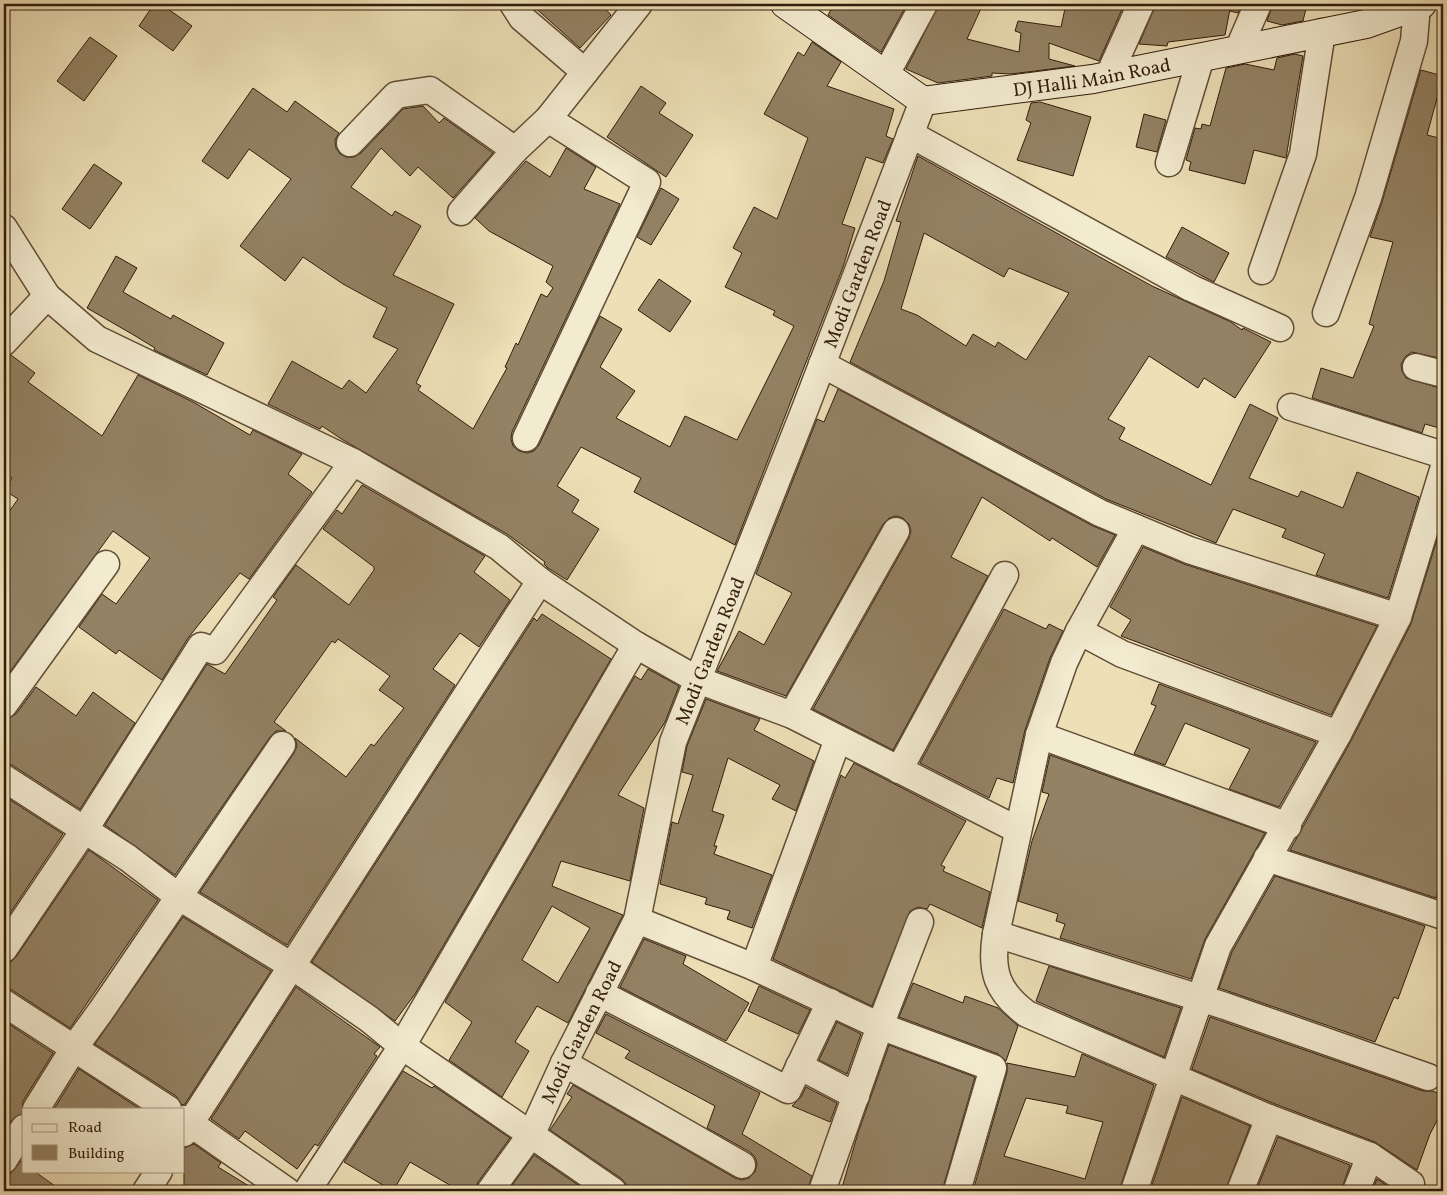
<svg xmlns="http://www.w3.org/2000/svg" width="1447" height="1195" font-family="Vollkorn,serif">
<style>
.building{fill:#938264;stroke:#321c0b;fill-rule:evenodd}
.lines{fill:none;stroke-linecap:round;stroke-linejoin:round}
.street-casing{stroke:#614d36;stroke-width:29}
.secondary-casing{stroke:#321c0b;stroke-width:30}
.street{stroke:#f3ebd0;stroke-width:26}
.secondary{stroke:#f3ebd0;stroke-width:28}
.labels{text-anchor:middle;stroke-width:4;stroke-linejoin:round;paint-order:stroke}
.street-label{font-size:19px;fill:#321c0b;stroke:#f3ebd0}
</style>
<rect width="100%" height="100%" fill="#ede0b7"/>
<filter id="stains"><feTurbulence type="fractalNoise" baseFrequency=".004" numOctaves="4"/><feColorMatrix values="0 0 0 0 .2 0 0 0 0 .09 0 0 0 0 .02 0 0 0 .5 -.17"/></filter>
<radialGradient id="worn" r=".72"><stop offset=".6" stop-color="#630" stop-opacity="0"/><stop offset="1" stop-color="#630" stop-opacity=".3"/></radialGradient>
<!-- building -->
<g class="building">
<polygon points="154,4 161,4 192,26 173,51 139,26"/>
<polygon points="531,4 601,4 611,15 580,48"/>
<polygon points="834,4 907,4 881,52 828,15"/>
<polygon points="939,4 983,4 967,39 1019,52 1021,33 1015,31 1018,21 1061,27 1066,4 1114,4 1123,7 1099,61 1049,43 1049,59 1075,66 1011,74 992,73 992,76 938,83 906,69"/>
<polygon points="1156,4 1242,4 1238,13 1230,11 1230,9 1225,35 1168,42 1167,46 1139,44"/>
<polygon points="1273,4 1307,4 1303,21 1282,25 1267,21"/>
<polygon points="90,37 117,56 84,101 57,81"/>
<polygon points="812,42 841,62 827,86 894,109 886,136 893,139 883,163 866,157 842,224 855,228 843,267 735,545 634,492 641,478 581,447 557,486 579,500 572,512 599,529 567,580 548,568 544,564 545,562 507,534 343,440 322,426 320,429 268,404 292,361 342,389 349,380 366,393 398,349 373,337 387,308 343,284 303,257 285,281 240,246 291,179 249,149 228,179 202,161 253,88 287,112 295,101 339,133 335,140 336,148 340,154 346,157 354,157 361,153 403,109 423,106 439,123 444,118 493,153 453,198 418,167 410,176 381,148 351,187 392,216 395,211 421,226 393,275 454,304 416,383 421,386 418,390 473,429 507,368 505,367 516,343 518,345 541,294 547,297 553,288 546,282 553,266 489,231 475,218 526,161 550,177 566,148 596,167 584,189 620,204 512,432 511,439 513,446 519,451 527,453 534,451 539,445 600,316 622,329 600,367 635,391 616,418 670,447 685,416 737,440 794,326 773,315 775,311 725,287 742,253 733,248 754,207 777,219 808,138 764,114 798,52 804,56"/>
<polygon points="1295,54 1303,56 1286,158 1254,150 1245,184 1189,170 1191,162 1186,160 1195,128 1201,129 1202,124 1210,126 1226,68 1245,64 1274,70 1277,58"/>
<polygon points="1421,70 1443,76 1427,135 1443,139 1443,359 1412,352 1406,356 1401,364 1402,371 1406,378 1443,389 1443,429 1425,424 1422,433 1312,398 1321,368 1353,378 1374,326 1369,324 1393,242 1370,237 1382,202"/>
<polygon points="641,86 666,103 659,113 693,135 666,177 607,137"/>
<polygon points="1040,102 1091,117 1073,176 1017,160 1031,123 1026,120 1031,103"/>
<polygon points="1144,114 1166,120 1157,152 1136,147"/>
<path d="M918,156L1152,286L1231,322L1242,330L1243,328L1271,342L1235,398L1204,378L1198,388L1149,356L1108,419L1125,428L1119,439L1211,485L1250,404L1278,418L1249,478L1298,497L1301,491L1343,508L1357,472L1419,497L1388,598L1316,575L1325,554L1282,537L1286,529L1233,509L1216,543L1106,499L850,362L884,281L901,222L896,221ZM924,233L1004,277L1009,268L1069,293L1026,360L998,342L995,347L973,334L966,346L917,315L901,309Z"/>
<polygon points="94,164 122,183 90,229 62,209"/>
<polygon points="661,188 679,199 651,245 637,237"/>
<polygon points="1182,227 1229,253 1214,282 1166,257"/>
<polygon points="116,256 137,268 123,292 171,319 173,315 224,343 207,375 154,350 155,348 132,334 87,308"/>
<polygon points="659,279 691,301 670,332 638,310"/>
<polygon points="11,355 35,373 28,382 102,436 138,375 193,402 250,435 253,430 302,454 288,474 312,492 249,579 240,573 188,638 162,680 119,650 116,654 79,627 102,594 116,604 150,558 113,531 4,680 4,519 18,499 4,490 12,478 4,472 4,357"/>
<polygon points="838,389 1093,526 1115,535 1097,567 1052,538 1050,541 982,497 951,557 988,576 893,750 813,709 909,538 911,531 909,524 903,518 896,516 889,518 883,524 786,696 717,671 739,631 764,645 792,593 756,574 817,419 824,422"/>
<polygon points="362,485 485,556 474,572 510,600 479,647 460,633 433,669 455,685 287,945 200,892 294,753 297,746 295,738 346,777 371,744 374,746 404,708 379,690 390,676 338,639 335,643 332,641 274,722 286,731 276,731 270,737 175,875 105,825 207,664 225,674 277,600 273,597 296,565 349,605 374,570 374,567 323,529 337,510 342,514"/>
<polygon points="1443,520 1443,877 1436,898 1290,850 1351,741 1411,624"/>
<polygon points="1143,547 1184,564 1377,626 1331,715 1121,636 1131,620 1110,607"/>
<polygon points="1004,609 1046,629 1049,624 1063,631 1050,658 1025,730 1013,783 997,778 989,798 920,763"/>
<polygon points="542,614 611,659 415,994 395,1021 312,962 534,618 537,621"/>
<path d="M648,669L679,686L665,722L618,795L644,808L630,881L561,861L552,886L623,915L568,1023L537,1006L515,1042L529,1051L502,1097L449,1060L472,1022L445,1002L635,676L641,680ZM552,906L590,928L558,983L522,960Z"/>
<polygon points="1159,684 1316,742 1279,807 1229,789 1250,749 1185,723 1165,765 1134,754 1156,706 1151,704"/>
<polygon points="36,687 76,716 93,692 135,723 80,809 12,765 4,763 4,720 16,714"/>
<polygon points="706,699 760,719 754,730 814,761 796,811 772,799 780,785 728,758 712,811 724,815 714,846 717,846 714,854 772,875 752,928 727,919 730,911 705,904 707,898 660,884 672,822 678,824 693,775 682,772 687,746"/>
<polygon points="1050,755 1265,833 1205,939 1191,979 1060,938 1065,924 1056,921 1058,914 1018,901 1032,841 1049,794 1042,792"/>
<polygon points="854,763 966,821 941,865 945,867 943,871 990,892 982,928 930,904 927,909 918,907 910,911 872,1006 773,959 841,775 845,778"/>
<polygon points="4,796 63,834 8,916 4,913"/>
<polygon points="89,850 158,900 70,1028 12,990 4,988 4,964 11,962 16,957"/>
<polygon points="1275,876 1425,926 1398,999 1394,997 1375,1042 1219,988 1232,952"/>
<polygon points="183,917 271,971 185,1104 182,1105 176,1096 95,1044"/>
<polygon points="644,939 686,956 683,964 749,1003 726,1041 620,987"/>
<polygon points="1049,966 1181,1008 1164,1057 1036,1001"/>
<polygon points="913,983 963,1003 965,996 998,1008 1018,1026 1006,1061 998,1054 899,1017"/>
<polygon points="759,986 810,1010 798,1034 748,1011"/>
<polygon points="296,987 380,1047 374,1054 377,1056 318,1146 315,1144 297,1169 245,1131 239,1139 211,1119"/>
<polygon points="606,1014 760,1093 742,1134 812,1176 807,1191 628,1191 626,1184 622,1179 550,1130 572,1097 567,1094 573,1085 735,1178 742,1180 749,1178 755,1172 757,1164 755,1157 750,1152 707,1128 715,1106 625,1058 630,1051 596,1033"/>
<polygon points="1210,1017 1423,1091 1433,1091 1443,1096 1443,1109 1430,1134 1417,1170 1375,1142 1275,1104 1192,1069"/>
<polygon points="4,1021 53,1053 23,1101 22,1114 12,1120 4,1132"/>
<polygon points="837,1022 861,1034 847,1074 819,1060"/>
<polygon points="889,1045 975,1077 942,1191 841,1191 858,1133"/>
<path d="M1082,1054L1154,1085L1119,1191H973L1007,1072V1063L1075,1077ZM1026,1098L1068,1106L1066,1113L1103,1122L1085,1179L1004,1156Z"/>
<polygon points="79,1069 140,1109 54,1109"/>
<polygon points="403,1071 432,1088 434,1086 510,1138 478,1182 475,1191 460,1191 410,1162 393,1191 344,1162"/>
<polygon points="806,1087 837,1103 830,1122 792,1106 801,1097"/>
<polygon points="1182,1097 1250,1126 1225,1191 1150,1191"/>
<polygon points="1278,1137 1350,1165 1341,1191 1256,1191"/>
<polygon points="194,1144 221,1163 218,1167 257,1191 184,1191 184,1148"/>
<polygon points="534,1155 587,1191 508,1191"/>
<polygon points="21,1161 24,1163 24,1171 34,1171 62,1191 4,1191 4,1175 11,1173"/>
<polygon points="1377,1179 1395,1191 1372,1191"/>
</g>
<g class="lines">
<defs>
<g id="street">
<polyline points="513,4 522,18 585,72"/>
<polyline points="1238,50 1258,4"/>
<polyline points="886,74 924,4"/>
<polyline points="1109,75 1141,4"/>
<polyline points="910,134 1191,288 1280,328"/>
<polyline points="350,143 396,95 430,90 515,150 461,212"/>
<polyline points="515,150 548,119 639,4"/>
<polyline points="1169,163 1201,57"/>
<polyline points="4,228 47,296 97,339 353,462 499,547 540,581 636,645 698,680 792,715 1018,830"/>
<polyline points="1262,271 1303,154 1322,32"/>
<polyline points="1326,313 1368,198 1414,41 1417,6"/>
<polyline points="4,342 47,296"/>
<polyline points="822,364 1100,513 1189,550 1398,617"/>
<polyline points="1416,367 1443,374"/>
<polyline points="1291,407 1443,455"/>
<polyline points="526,438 647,182 548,119"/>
<polyline points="1079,631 1136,528"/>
<polyline points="4,705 106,564"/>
<polyline points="792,715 896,531"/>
<polyline points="1338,734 1122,654 1079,631 1064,663 1039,735 996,934 1225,1006 1428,1077"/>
<polyline points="1039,735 1288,826"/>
<polyline points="899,770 1005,575"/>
<polyline points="4,778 128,858 179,897 292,966 369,1019 402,1046 613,1191"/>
<polyline points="1267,858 1443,916"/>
<polyline points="637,920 754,967 880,1026 920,922"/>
<path d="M996,934C990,971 997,992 1027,1014L1269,1118L1370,1156L1411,1184"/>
<polyline points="4,949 85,829 201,646 215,651 353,462"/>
<polyline points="754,967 838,739"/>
<polyline points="599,993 788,1090 830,1002"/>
<polyline points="4,1003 168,1109"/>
<polyline points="564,1063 742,1165"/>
<polyline points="799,1066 856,1096"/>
<polyline points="36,1109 74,1048 101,1011 282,745"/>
<polyline points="184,1119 287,1191"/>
<polyline points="184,1133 540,581"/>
<polyline points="4,1160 24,1128"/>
<polyline points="146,1191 159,1171"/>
<polyline points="307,1191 402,1046 636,645"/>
<path id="s1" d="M490,1191L532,1133L564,1063L637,920L673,742L805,409L923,101"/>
<polyline points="822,1191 880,1026 993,1068 957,1191"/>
<polyline points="1134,1191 1218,946 1338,734 1398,617 1443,470"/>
<polyline points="1240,1191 1269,1118"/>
<polyline points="1356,1191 1370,1156"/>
</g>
<g id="secondary">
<path id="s2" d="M785,4L923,101L1093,79L1366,24L1422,4"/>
</g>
</defs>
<!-- street casing -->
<use href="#street" class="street-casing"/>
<!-- secondary casing -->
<use href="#secondary" class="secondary-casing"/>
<!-- street -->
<use href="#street" class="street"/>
<!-- secondary -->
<use href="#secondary" class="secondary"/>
</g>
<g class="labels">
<!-- street labels -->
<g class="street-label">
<text dy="7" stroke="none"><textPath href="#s2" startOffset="339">DJ Halli Main Road</textPath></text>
<text dy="7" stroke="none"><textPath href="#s1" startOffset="994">Modi Garden Road</textPath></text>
<text dy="7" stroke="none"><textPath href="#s1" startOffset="589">Modi Garden Road</textPath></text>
<text dy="7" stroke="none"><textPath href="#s1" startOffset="184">Modi Garden Road</textPath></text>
</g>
</g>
<!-- margin -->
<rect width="1447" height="1195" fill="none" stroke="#ede0b7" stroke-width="20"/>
<rect x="5" y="5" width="1437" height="1185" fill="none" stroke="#321c0b" stroke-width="2.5"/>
<rect x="10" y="10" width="1427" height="1175" fill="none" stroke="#321c0b"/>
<!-- legend -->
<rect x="22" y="1108" width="162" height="65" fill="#f3ebd0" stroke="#a69881"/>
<rect x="32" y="1124" width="25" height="8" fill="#f3ebd0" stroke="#a69881"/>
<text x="68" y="1132" font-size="15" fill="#321c0b">Road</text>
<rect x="32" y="1145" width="25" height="15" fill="#938264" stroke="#a69881"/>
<text x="68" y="1158" font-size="15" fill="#321c0b">Building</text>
<rect width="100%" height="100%" filter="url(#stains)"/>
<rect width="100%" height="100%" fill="url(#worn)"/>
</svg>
